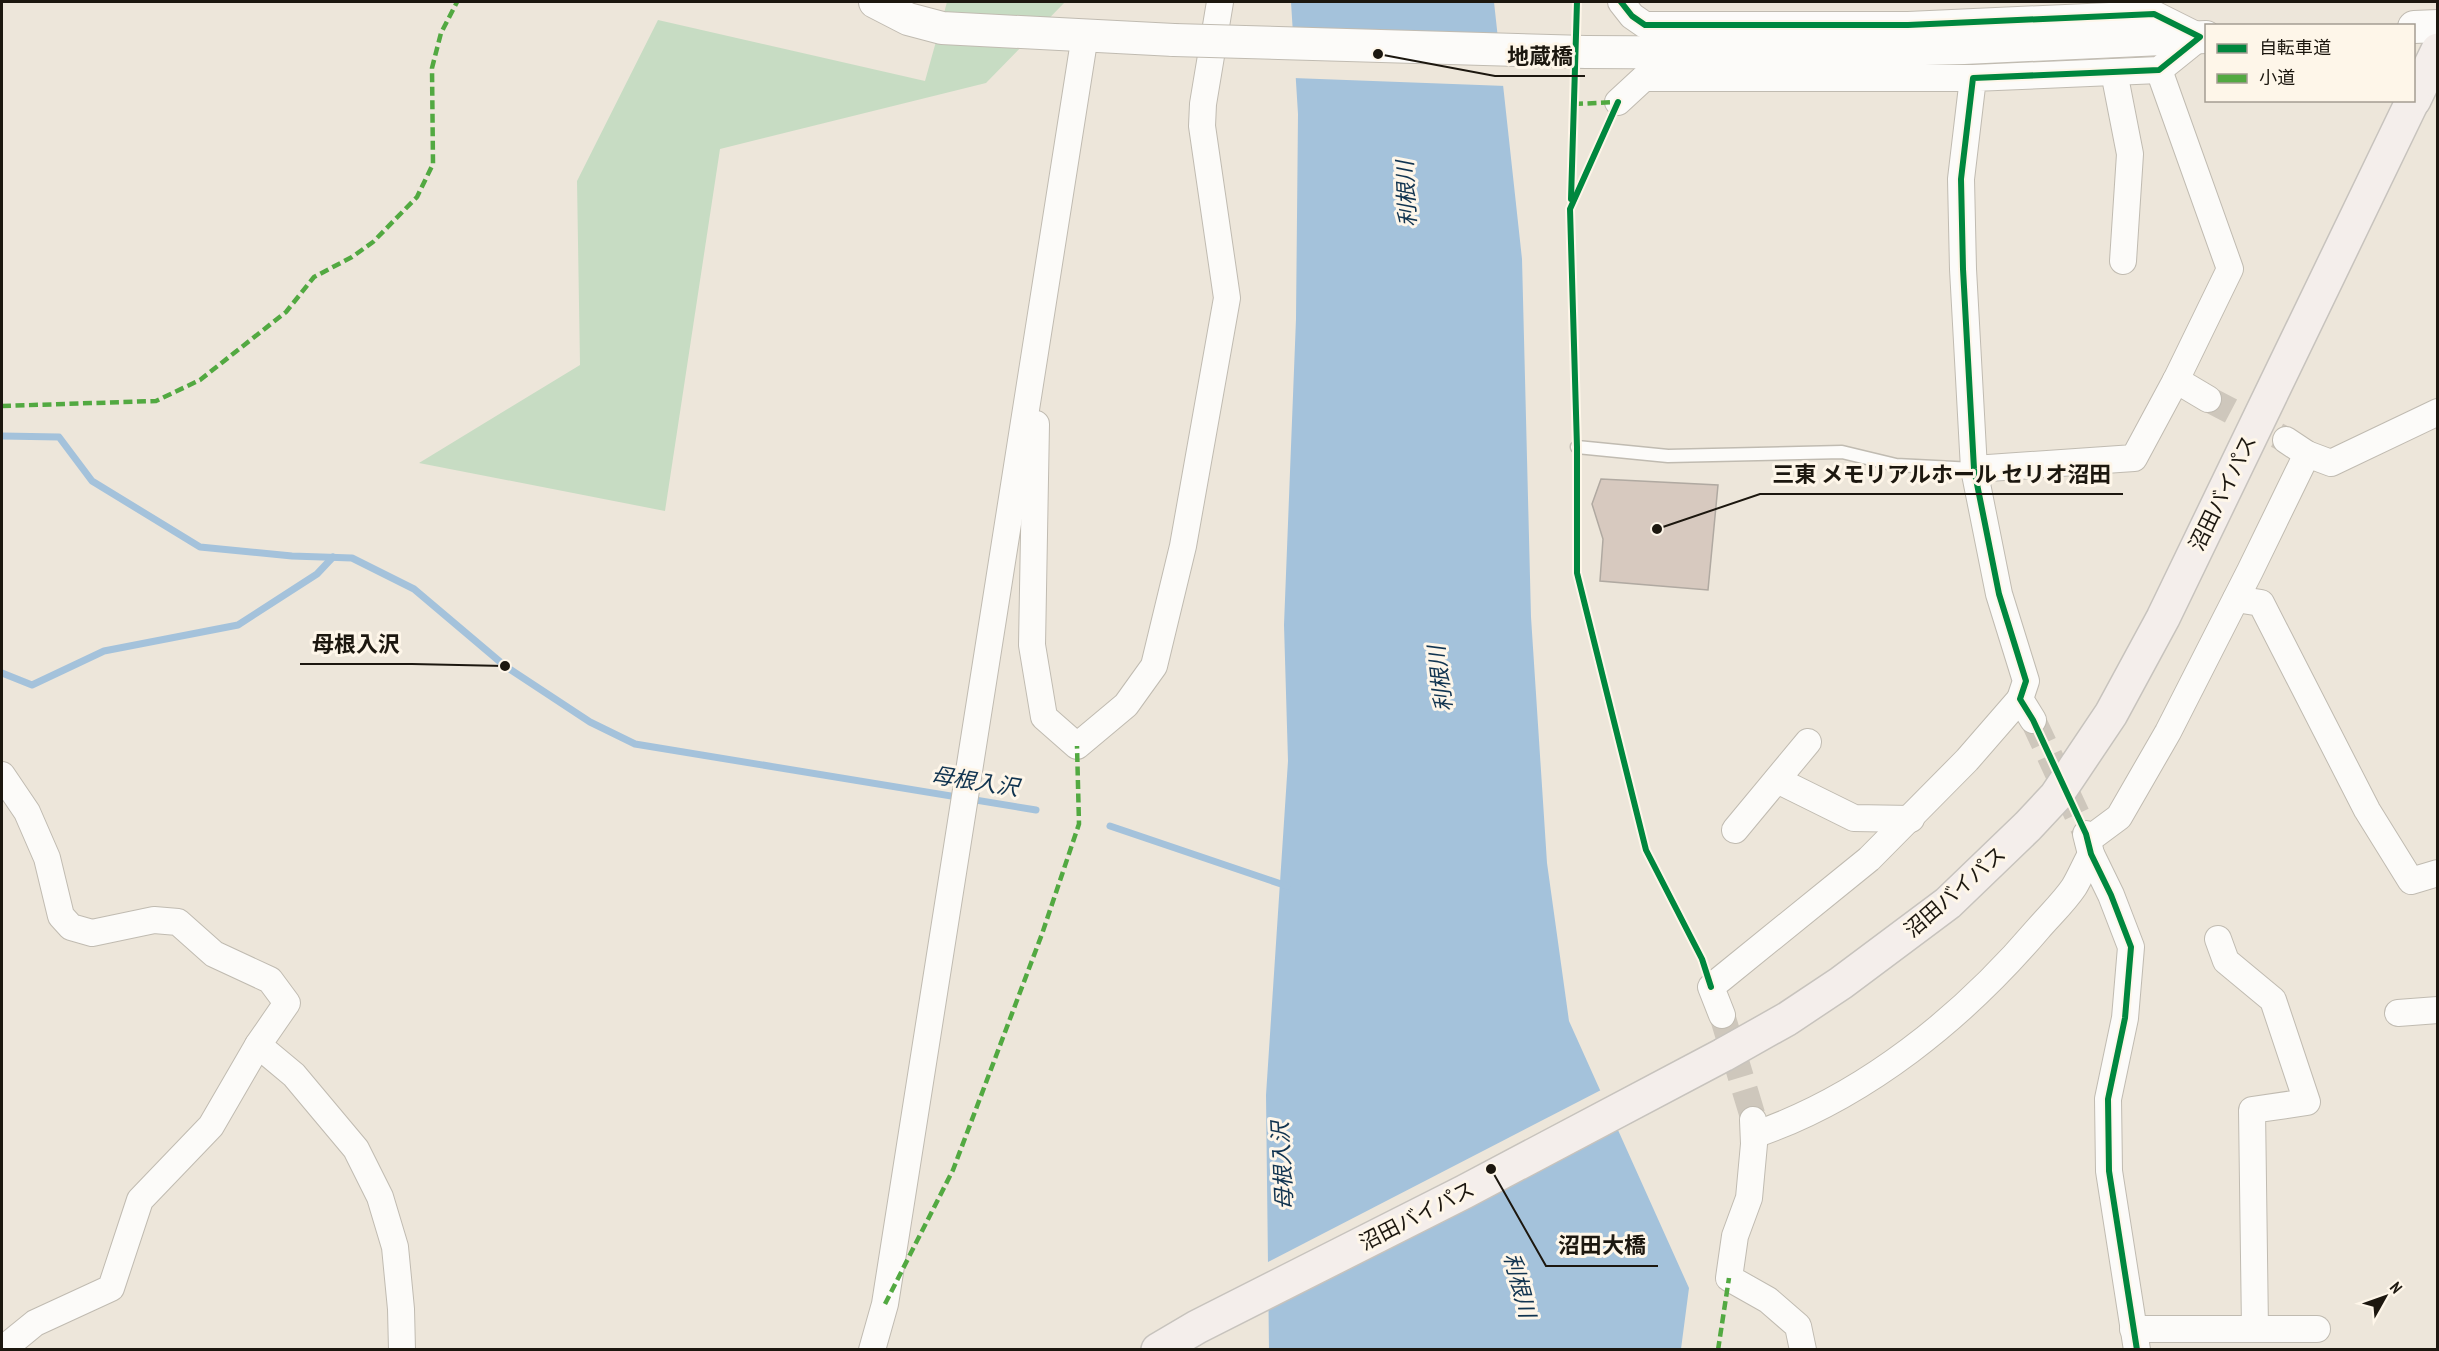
<svg xmlns="http://www.w3.org/2000/svg" width="2439" height="1351" font-family="'PT Sans Narrow','Noto Sans JP',sans-serif">
<style>
.green{fill:#c7dcc3}
.water{fill:#a4c2db}
.pier{fill:#ede6da}
.lines{fill:none;stroke-linecap:round;stroke-linejoin:round}
.stream{stroke:#a4c2db;stroke-width:7}
.building{fill:#d7c9bf;stroke:#b0a9a1;stroke-width:1.5}
.minor-tunnel{stroke:#cec7bc;stroke-width:26;stroke-dasharray:26 13;stroke-linecap:butt}
.service-casing{stroke:#c0bbb1;stroke-width:15}
.minor-casing{stroke:#c0bbb1;stroke-width:28}
.tertiary-casing{stroke:#c0bbb1;stroke-width:34}
.trunk-casing{stroke:#c7c3bd;stroke-width:36}
.service{stroke:#fcfbf9;stroke-width:12}
.minor{stroke:#fcfbf9;stroke-width:26}
.tertiary{stroke:#fcfbf9;stroke-width:32}
.trunk{stroke:#f4eeeb;stroke-width:33}
.tertiary-bridge-casing{stroke:#c0bbb1;stroke-width:34;stroke-linecap:butt}
.tertiary-bridge{stroke:#fcfbf9;stroke-width:32}
.quiet{stroke:#52a941;stroke-width:4.5;stroke-dasharray:9 4.5;stroke-linecap:butt}
.cycleway-casing{stroke:#fef6e9;stroke-width:10}
.cycleway{stroke:#00873e;stroke-width:6}
.labels{text-anchor:middle;stroke-width:6;stroke-linejoin:round;paint-order:stroke}
.street-label{font-size:21px;fill:#1c170f;stroke:#fef6e9}
.water-label{font-size:22px;font-style:italic;fill:#113450;stroke:#fef6e9}
.leader{fill:none;stroke:#1c170f;stroke-width:2}
.callout-dot{fill:#1c170f;stroke:#fef6e9;stroke-width:2}
.callout-label{font-size:22px;text-anchor:middle;font-weight:bold;fill:#1c170f;stroke:#fef6e9;stroke-width:6;stroke-linejoin:round;paint-order:stroke}
</style>
<rect width="100%" height="100%" fill="#ede6da"/>
<!-- green -->
<polygon class="green" points="947,2 1065,2 986,83 720,149 665,511 419,463 580,365 577,181 658,20 925,81"/>
<!-- water -->
<polygon class="water" points="1291,2 1494,2 1522,259 1531,617 1547,863 1569,1021 1689,1288 1681,1349 1269,1350 1266,1095 1288,761 1284,625 1296,319 1298,114"/>
<!-- pier -->
<g class="pier">
<polygon points="1290,28 1500,34 1506,86 1293,78"/>
<polygon points="1603,1089 1619,1126 1267,1307 1266,1263"/>
</g>
<g class="lines">
<!-- stream -->
<g class="stream">
<polyline points="2,436 59,437 92,481 200,547 292,556 352,558 414,589 505,666 590,722 635,744 1036,810"/>
<polyline points="2,673 32,685 104,651 238,625 317,574 333,557"/>
<polyline points="1110,826 1287,886"/>
</g>
</g>
<!-- building -->
<polygon class="building" points="1601,479 1718,485 1708,590 1600,581 1603,539 1592,504"/>
<g class="lines">
<!-- minor-tunnel -->
<g class="minor-tunnel">
<polyline points="2208,399 2286,440"/>
<polyline points="2033,720 2086,834"/>
<polyline points="1722,1015 1753,1117"/>
</g>
<defs>
<polyline id="service" points="1577,447 1668,456 1842,452 1896,465 1974,469"/>
<g id="minor">
<polyline points="1621,2 1632,16 1645,25 1908,25 2154,14 2200,37 2159,70 1973,78 1961,179 1963,269 1974,469 1999,594 2026,681 2020,699 2033,720"/>
<polyline points="2114,72 2130,154 2123,261"/>
<polyline points="1618,102 1644,78 1973,78"/>
<polyline points="2176,380 2208,399"/>
<polyline points="1036,424 1032,645 1044,717 1077,746 1126,705 1154,666 1183,546 1227,298 1202,126 1203,104 1220,2"/>
<polyline points="2286,440 2307,454 2331,463 2438,412"/>
<polyline points="1974,469 2134,458 2176,380 2230,269 2159,70"/>
<polyline points="2236,599 2261,603 2367,810 2411,881 2438,873"/>
<polyline points="2,775 27,812 47,858 61,916 71,927 92,933 154,920 178,922 214,954 270,980 287,1003 258,1045 211,1126 140,1200 111,1288 35,1323 2,1350"/>
<polyline points="1777,780 1854,818 1911,819"/>
<polyline points="1735,830 1808,742"/>
<polyline points="2086,834 2091,854 2111,895 2131,947 2125,1018 2108,1099 2109,1171 2137,1350"/>
<polyline points="2088,840 2119,817 2168,732 2250,571 2307,454"/>
<polyline points="2218,939 2226,961 2273,1000 2307,1102 2252,1110 2255,1329"/>
<polyline points="2398,1013 2438,1010"/>
<polyline points="1722,1015 1711,987 1869,859 1967,760 2020,699"/>
<polyline points="258,1045 294,1075 356,1149 380,1197 395,1247 401,1309 402,1350"/>
<polyline points="1753,1120 1754,1144 1749,1198 1735,1236 1729,1278 1768,1300 1798,1326 1803,1350"/>
<path d="M1754,1135C1865,1097 1963,1017 2038,929C2050,915 2064,902 2074,887C2080,877 2085,865 2091,854"/>
<polyline points="2133,1329 2317,1329"/>
<polyline points="872,1350 885,1304 1085,35"/>
</g>
<g id="tertiary">
<polyline points="875,2 908,19 942,28 1174,40"/>
<polyline points="2414,27 2438,26"/>
<polyline points="1586,52 1767,53 1964,48 2206,37"/>
</g>
<g id="trunk">
<polyline points="2414,100 2438,50"/>
<polyline points="1158,1350 1197,1327 1464,1192 1723,1055 1787,1019 1841,983 1948,903 2028,826 2056,796 2111,714 2163,618 2413,100"/>
</g>
</defs>
<!-- service casing -->
<use href="#service" class="service-casing"/>
<!-- minor casing -->
<use href="#minor" class="minor-casing"/>
<!-- tertiary casing -->
<use href="#tertiary" class="tertiary-casing"/>
<!-- trunk casing -->
<use href="#trunk" class="trunk-casing"/>
<!-- service -->
<use href="#service" class="service"/>
<!-- minor -->
<use href="#minor" class="minor"/>
<!-- tertiary -->
<use href="#tertiary" class="tertiary"/>
<!-- trunk -->
<use href="#trunk" class="trunk"/>
<defs>
<polyline id="tertiary-bridge" points="1174,40 1586,52"/>
</defs>
<!-- tertiary-bridge casing -->
<use href="#tertiary-bridge" class="tertiary-bridge-casing"/>
<!-- tertiary-bridge -->
<use href="#tertiary-bridge" class="tertiary-bridge"/>
<!-- quiet -->
<g class="quiet">
<polyline points="1574,104 1618,102"/>
<polyline points="2,406 156,401 200,380 286,312 314,277 352,257 373,242 417,197 433,164 432,68 441,33 457,2"/>
<polyline points="885,1304 953,1170 1042,934 1079,824 1077,746"/>
<polyline points="1718,1350 1729,1278"/>
</g>
<defs>
<g id="cycleway">
<polyline points="1621,2 1632,16 1645,25 1908,25 2154,14 2200,37 2159,70 1973,78 1961,179 1963,269 1974,469 1999,594 2026,681 2020,699 2033,720 2086,834 2091,854 2111,895 2131,947 2125,1018 2108,1099 2109,1171 2137,1350"/>
<polyline points="1618,102 1570,209 1577,447 1577,573 1646,850 1702,959 1711,987"/>
<polyline points="1571,199 1577,2"/>
</g>
</defs>
<!-- cycleway casing -->
<use href="#cycleway" class="cycleway-casing"/>
<!-- cycleway -->
<use href="#cycleway" class="cycleway"/>
</g>
<g class="labels">
<!-- street labels -->
<g class="street-label">
<text transform="translate(2223 493) rotate(-64)" y="7">沼田バイパス</text>
<text transform="translate(1955 892) rotate(-41)" y="7">沼田バイパス</text>
<text transform="translate(1417 1216) rotate(-27)" y="7">沼田バイパス</text>
</g>
<!-- water labels -->
<g class="water-label">
<text transform="translate(1406 194) rotate(-93)" y="8">利根川</text>
<text transform="translate(1440 679) rotate(-97)" y="8">利根川</text>
<text transform="translate(975 781) rotate(9)" y="8">母根入沢</text>
<text transform="translate(1282 1166) rotate(-93)" y="8">母根入沢</text>
<text transform="translate(1520 1285) rotate(75)" y="8">利根川</text>
</g>
</g>
<!-- callouts -->
<path class="leader" d="M1378 54L1495 76H1585M1657 529L1760 494H2123M505 666L412 664H300M1491 1169L1546 1266H1658"/>
<g class="callout-dot">
<circle cx="1378" cy="54" r="6"/>
<circle cx="1657" cy="529" r="6"/>
<circle cx="505" cy="666" r="6"/>
<circle cx="1491" cy="1169" r="6"/>
</g>
<g class="callout-label">
<text x="1540" y="64">地蔵橋</text>
<text x="1942" y="482">三東 メモリアルホール セリオ沼田</text>
<text x="356" y="652">母根入沢</text>
<text x="1602" y="1253">沼田大橋</text>
</g>
<!-- border -->
<rect width="2439" height="1351" fill="none" stroke="#1c170f" stroke-width="6"/>
<!-- legend -->
<rect x="2205" y="24" width="210" height="78" fill="#fef6e9" stroke="#a49d92" stroke-width="1.5"/>
<rect x="2217" y="44" width="30" height="9" fill="#00873e" stroke="#a49d92" stroke-width="1.5"/>
<text x="2259" y="54" font-size="18" fill="#1c170f">自転車道</text>
<rect x="2217" y="74" width="30" height="9" fill="#52a941" stroke="#a49d92" stroke-width="1.5"/>
<text x="2259" y="84" font-size="18" fill="#1c170f">小道</text>
<!-- north arrow -->
<g transform="translate(2385 1297) rotate(50)" stroke="#fef6e9" stroke-width="4.5" paint-order="stroke">
<path d="M0-4.5L10 22L0 15L-10 22Z" fill="#1c170f"/>
<text y="-9" font-size="16" font-weight="bold" text-anchor="middle" fill="#1c170f">N</text>
</g>
</svg>
